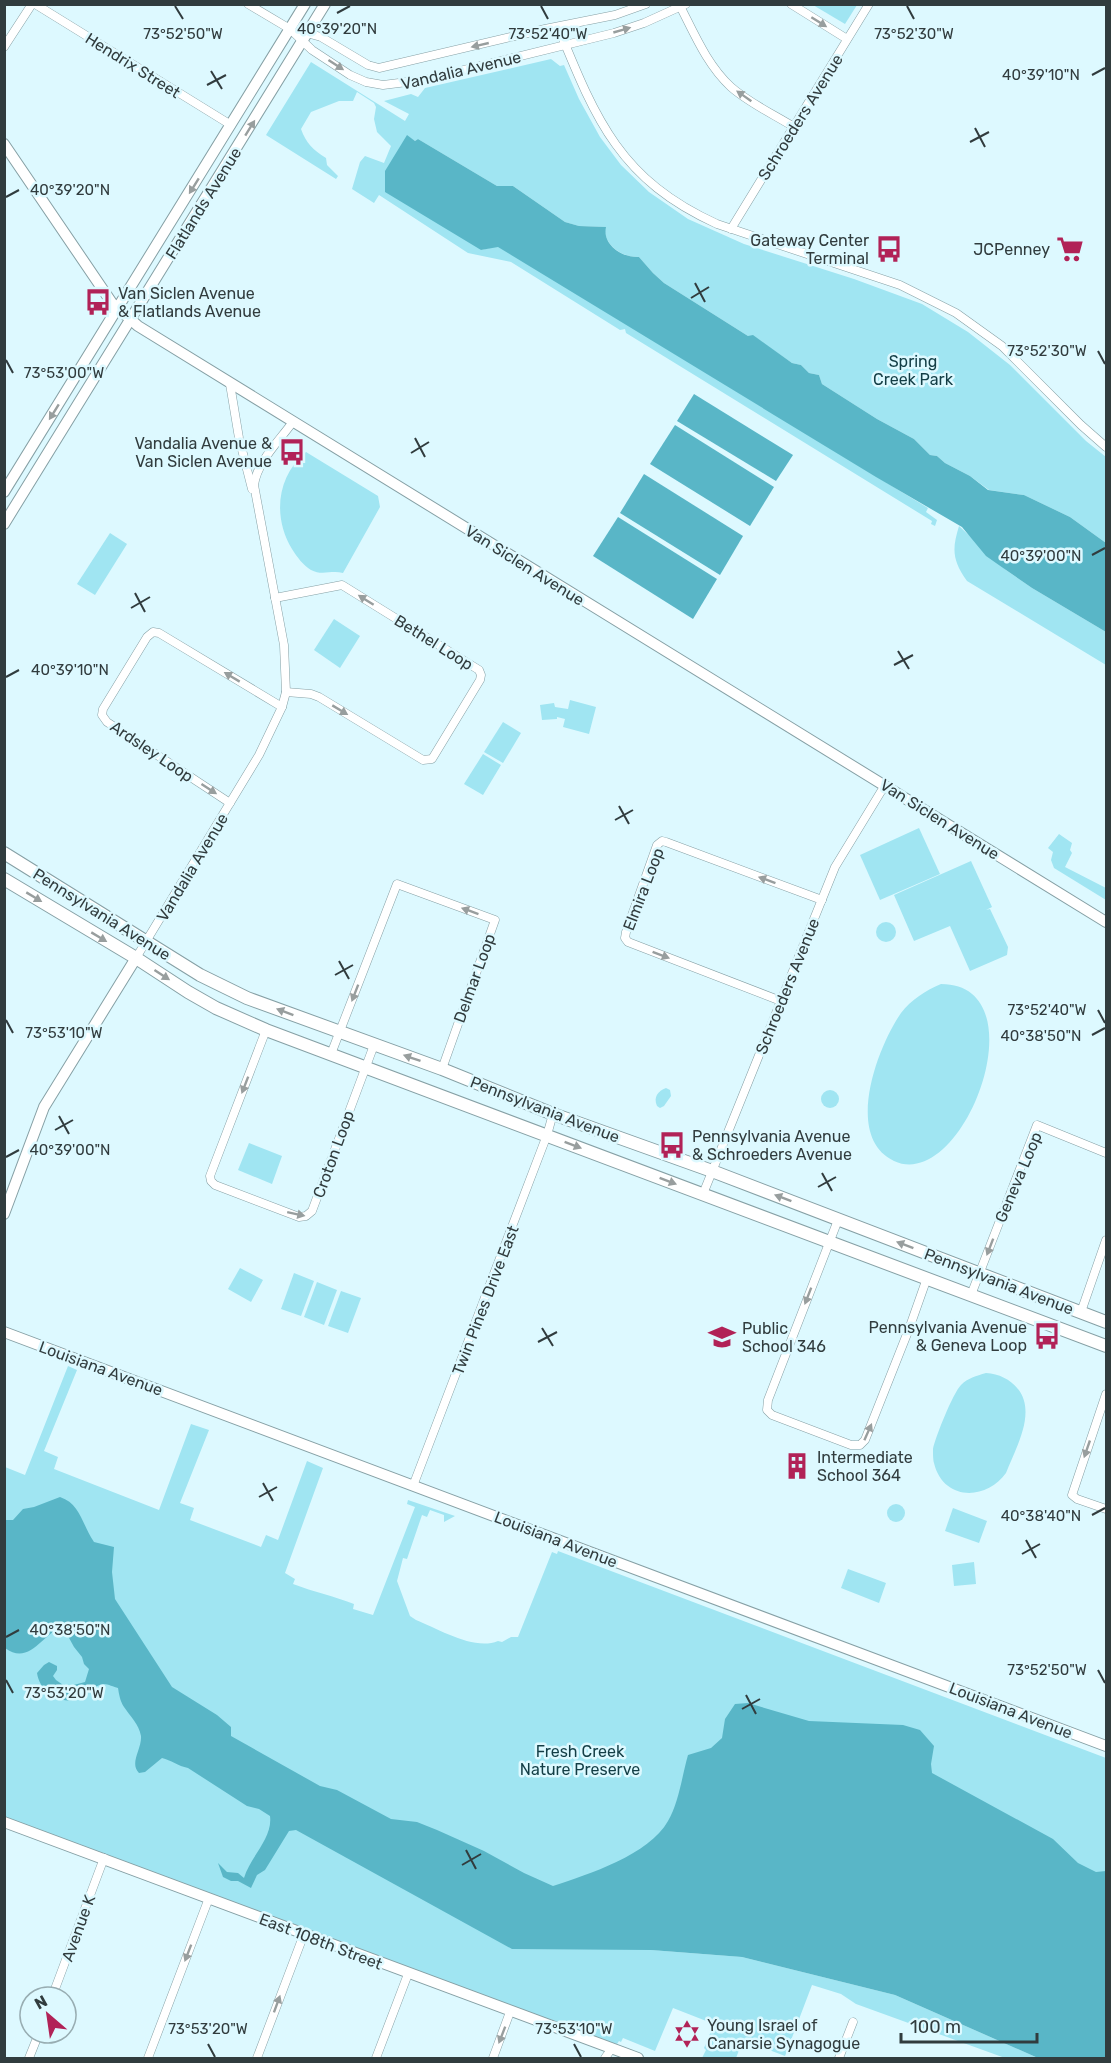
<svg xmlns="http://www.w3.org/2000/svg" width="1111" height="2063" font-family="Rubik,sans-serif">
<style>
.green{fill:#a0e5f2}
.water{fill:#59b6c7}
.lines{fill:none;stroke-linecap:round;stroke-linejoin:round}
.street-casing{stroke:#86a0a5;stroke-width:9}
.secondary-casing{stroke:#86a0a5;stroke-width:12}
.primary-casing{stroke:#86a0a5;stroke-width:14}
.street{stroke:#fff;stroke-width:8}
.secondary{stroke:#fff;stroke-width:10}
.primary{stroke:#fff;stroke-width:12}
.oneway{fill:#989e9e}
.ticks{fill:none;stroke:#313c3e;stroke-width:2}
.labels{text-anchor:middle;stroke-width:5;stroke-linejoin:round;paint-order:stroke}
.street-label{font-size:16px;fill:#313c3e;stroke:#ddf9ff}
.poi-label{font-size:16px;fill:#313c3e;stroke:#ddf9ff;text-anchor:start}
.park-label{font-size:16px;fill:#133e46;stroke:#ddf9ff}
.ticks-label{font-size:15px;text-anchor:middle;fill:#313c3e;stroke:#ddf9ff;stroke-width:5;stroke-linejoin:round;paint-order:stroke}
</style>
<rect width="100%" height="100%" fill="#ddf9ff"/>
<!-- green -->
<g class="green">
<polygon points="813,5 857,5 845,24"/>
<path d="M551,59L560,66L564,65L579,99L600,137L621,165L649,192L688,219L744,244L854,279L922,304L968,332L1010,365L1086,441L1106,457V543L1070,517L1024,495L989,490L970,476L945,463L937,456L930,455L914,439L877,419L822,384L819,375L809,373L801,365L792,363L753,336H748L664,283L653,273L639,257C623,258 603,245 605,227L579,226L565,222L513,186H497L418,139L415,141L407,136L481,250L498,246L928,508L926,512L937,520L935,526L931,524L932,521L626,333L625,329L620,330L511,262L468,253L379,195L374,203L352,189L360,162L365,156L384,163L391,146L377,132L374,119L376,107L374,103L357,92L353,101H339L311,112L301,129C306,143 313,150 326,158L327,165L338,176L336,179L266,135L311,62L405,121L409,114L384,101L411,94L418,97L425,88Z"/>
<path d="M306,452L378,496L380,507L343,573C331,570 322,576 311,570C303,565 297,557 292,549C273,518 276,477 306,452Z"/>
<path d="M959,526L1006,570L1032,588L1106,632V665L967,581C952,560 952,549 959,526Z"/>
<polygon points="110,533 127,544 95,595 77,584"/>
<polygon points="334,619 360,636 340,668 314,650"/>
<polygon points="570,700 596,707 589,734 563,727 565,719 557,717 557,719 542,720 540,705 554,703 555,707 568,709"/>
<polygon points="503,722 521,733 503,763 484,752"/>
<polygon points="483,754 501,765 483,795 464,784"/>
<polygon points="919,828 940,874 880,900 860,855"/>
<polygon points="1059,834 1072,843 1070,850 1072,853 1065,867 1106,888 1106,900 1054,868 1051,860 1053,852 1048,848"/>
<polygon points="971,861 992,907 986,910 990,909 1008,947 1007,955 970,971 950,926 914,941 894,895"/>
<circle cx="886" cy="932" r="10"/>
<path d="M941,984C1042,984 964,1194 894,1161C843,1137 878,1046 901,1013C911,1000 926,990 941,984Z"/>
<path d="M666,1088L670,1090L671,1096L664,1106L660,1108L657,1106C653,1097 658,1091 666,1088Z"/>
<circle cx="830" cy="1099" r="9"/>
<polygon points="249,1143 282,1156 272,1184 238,1170"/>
<polygon points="240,1268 263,1280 251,1302 228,1289"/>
<polygon points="294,1273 314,1281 301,1316 281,1309"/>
<polygon points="317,1282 337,1290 324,1325 304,1317"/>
<polygon points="341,1291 361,1298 348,1333 328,1326"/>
<path d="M68,1366L77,1370L44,1451L58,1457L54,1469L159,1510L191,1424L209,1430L180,1503L194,1508L190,1520L261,1547L266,1535L278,1540L307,1461L323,1468L285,1573L295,1579L293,1584C314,1592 334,1596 354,1604L353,1609L373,1615L415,1507L407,1504L408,1500L455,1516L444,1522V1515L430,1510L427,1517L422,1515L407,1559L403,1558L397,1581L410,1616L416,1620C439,1629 474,1651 498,1641L502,1642L511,1637H518L552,1552L557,1554L558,1551L1106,1758V1885L680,1821L635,1859L553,1889L387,1824L226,1740L166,1690L5,1527V1467L25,1475Z"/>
<path d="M986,1373C999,1374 1010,1379 1018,1389C1037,1413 1015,1449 1006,1473C986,1501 943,1501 934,1463C933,1460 933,1453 933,1449C935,1438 953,1393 961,1385C968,1378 976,1376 986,1373Z"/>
<circle cx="896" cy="1513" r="9"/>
<polygon points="953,1508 987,1521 979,1543 945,1531"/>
<polygon points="974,1562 976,1584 954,1586 952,1565"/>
<polygon points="848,1569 886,1583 879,1603 841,1588"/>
<polygon points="60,1621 121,1686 169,1746 651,1950 742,1957 895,1995 1038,2058 1005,2058 856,2004 841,1994 812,1985 785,2056 743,2040 736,2058 702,2058 706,2050 704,2048 714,2024 673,2008 655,2051 623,2038 621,2042 619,2041 617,2044 614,2043 612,2048 5,1821 4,1645"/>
</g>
<!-- water -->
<g class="water">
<path d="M407,135L415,141L418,139L497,186H513L565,222L579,226L606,227C602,245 623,258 639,257L653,273L664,283L748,336L753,335L792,363L801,365L809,373L819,375L822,384L877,419L914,439L930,455L937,456L945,463L970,476L988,490L1024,495L1070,517L1106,543V632L1032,588L1006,570L986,556L962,527L876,477L498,247L481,250L385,192V171Z"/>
<polygon points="694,394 793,455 776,481 677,421"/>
<polygon points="675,425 774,487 750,526 650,464"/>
<polygon points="644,474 743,536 720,575 620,513"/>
<polygon points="618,517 717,579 693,619 593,556"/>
<path d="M60,1497C81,1504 82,1525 94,1542L114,1547L112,1572L115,1599L172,1687L217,1715L231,1727V1736L320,1786L337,1790L391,1819L417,1822L437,1830L484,1851L524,1873L553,1886C589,1874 649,1855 668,1821C679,1802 682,1776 688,1755L711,1748L722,1738L725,1719L735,1704L748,1703L809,1721L903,1725L920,1730L934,1746L931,1764L932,1773L1053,1839L1078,1863L1096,1872L1106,1871V2058H1038L895,1995L742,1957L651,1950L512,1949L296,1830L289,1831L265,1870L257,1875L251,1888L238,1881H231L223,1877L218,1863L227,1872L238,1873L244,1878C250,1857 273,1838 270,1816L259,1809L247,1806L188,1768C178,1766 171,1760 162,1758L145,1772L139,1773C129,1763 142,1749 141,1736C139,1724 130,1716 124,1707C120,1701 119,1694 118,1688C114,1687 108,1684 104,1684C93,1685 88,1695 80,1698C61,1706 40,1693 37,1673L44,1665L49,1662L57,1666V1670L53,1676L56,1680L66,1687L85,1682L89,1669L84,1664L82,1657L74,1647L63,1627C43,1632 30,1667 5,1648V1520H13L23,1509L34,1507Z"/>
</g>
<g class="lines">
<defs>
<g id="street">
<polyline points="35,4 231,125"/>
<polyline points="248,4 290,29 312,50 350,75 366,82 383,85 423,80 614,33 644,23 686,4"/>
<path d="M679,4C694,33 707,65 731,87C749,103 773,114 794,127"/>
<polyline points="791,4 847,39"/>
<path d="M558,27C596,120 620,180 717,224L900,285L956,313L1002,346L1081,425L1106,447"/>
<polyline points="303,32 321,37 368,65 379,68 545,29 615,15 646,4"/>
<polyline points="4,47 32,4"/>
<polyline points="731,229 869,4"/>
<polyline points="230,384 239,438 252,489"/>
<polyline points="275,598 342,585 479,670 481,675 480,680 432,759 423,760 319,697 311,694 286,692"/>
<polyline points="230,803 107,722 102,715 103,709 147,637 153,632 159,633 282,707"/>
<path d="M136,958L259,755L282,707L286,692L284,645L254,485C257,462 279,441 292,423"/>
<polyline points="781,1001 628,942 625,938 626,932 657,845 662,841 666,842 822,900"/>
<polyline points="266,1030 210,1176 211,1181 215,1185 299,1217 306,1216 312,1211 374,1045"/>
<polyline points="331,1054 397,884 495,920 442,1069"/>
<polyline points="703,1194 835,867 885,785"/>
<polyline points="838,1220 768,1400 767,1410 772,1415 851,1445 860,1445 865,1440 909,1329 927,1278"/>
<polyline points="971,1295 1037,1125 1106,1153"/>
<polyline points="1081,1312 1106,1240"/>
<polyline points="1106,1394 1072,1495 1077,1499 1106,1509"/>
<polyline points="413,1486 547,1135 553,1114"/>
<polyline points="52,1997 104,1858"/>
<polyline points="29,2058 39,2033"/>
<polyline points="148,2058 209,1898"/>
<polyline points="257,2058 304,1934"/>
<polyline points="376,2058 408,1974"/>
<polyline points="493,2058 510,2012"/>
<polyline points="605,2058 612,2048"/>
<polyline points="839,2058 853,2022"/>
</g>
<g id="secondary">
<polyline points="4,144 112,303 138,326 1106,922"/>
<polyline points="4,492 305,4"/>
<polyline points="4,524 325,4"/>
<polyline points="4,1214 44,1107 136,958"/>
<polyline points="4,1332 1106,1746"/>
<polyline points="4,1822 638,2058"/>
</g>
<g id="primary">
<polyline points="4,853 200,975 247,998 442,1069 553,1114 712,1171 1106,1322"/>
<polyline points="4,879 136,958 188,992 216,1008 266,1030 1106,1346"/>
</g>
</defs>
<!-- street casing -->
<use href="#street" class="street-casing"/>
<!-- secondary casing -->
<use href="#secondary" class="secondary-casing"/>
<!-- primary casing -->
<use href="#primary" class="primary-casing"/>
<!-- street -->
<use href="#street" class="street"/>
<!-- secondary -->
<use href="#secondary" class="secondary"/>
<!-- primary -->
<use href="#primary" class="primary"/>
</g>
<!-- one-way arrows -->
<defs><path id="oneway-solid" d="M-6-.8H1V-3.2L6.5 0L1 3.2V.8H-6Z" transform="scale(1.5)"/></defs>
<g class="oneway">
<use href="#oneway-solid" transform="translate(819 22) rotate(32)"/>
<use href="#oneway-solid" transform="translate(622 30) rotate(-16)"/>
<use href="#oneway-solid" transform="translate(480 45) rotate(167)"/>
<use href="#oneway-solid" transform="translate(336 65) rotate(33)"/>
<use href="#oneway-solid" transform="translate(744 96) rotate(-145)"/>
<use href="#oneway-solid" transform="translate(250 128) rotate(-58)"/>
<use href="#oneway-solid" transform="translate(194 186) rotate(122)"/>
<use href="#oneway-solid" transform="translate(54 412) rotate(122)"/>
<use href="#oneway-solid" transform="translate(366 600) rotate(-148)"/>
<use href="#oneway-solid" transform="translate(232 677) rotate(-149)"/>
<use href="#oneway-solid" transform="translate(340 710) rotate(31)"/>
<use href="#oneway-solid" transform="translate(209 789) rotate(33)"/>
<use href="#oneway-solid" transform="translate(767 880) rotate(-160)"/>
<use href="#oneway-solid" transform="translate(34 897) rotate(31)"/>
<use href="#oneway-solid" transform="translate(470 911) rotate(-160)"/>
<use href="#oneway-solid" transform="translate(99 937) rotate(31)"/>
<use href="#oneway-solid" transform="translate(661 955) rotate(21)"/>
<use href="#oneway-solid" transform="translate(162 975) rotate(33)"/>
<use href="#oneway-solid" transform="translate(355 993) rotate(111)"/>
<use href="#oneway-solid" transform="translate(285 1012) rotate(-159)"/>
<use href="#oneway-solid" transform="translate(412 1058) rotate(-161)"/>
<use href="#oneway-solid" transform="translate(245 1085) rotate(111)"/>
<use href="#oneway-solid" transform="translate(573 1145) rotate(21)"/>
<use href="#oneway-solid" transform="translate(668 1181) rotate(21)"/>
<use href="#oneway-solid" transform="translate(783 1198) rotate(-159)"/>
<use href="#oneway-solid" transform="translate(296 1214) rotate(12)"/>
<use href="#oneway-solid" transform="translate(905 1245) rotate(-159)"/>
<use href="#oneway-solid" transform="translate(990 1247) rotate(111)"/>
<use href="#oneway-solid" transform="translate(808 1296) rotate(111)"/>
<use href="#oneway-solid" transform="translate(868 1432) rotate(-66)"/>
<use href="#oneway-solid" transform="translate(1087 1449) rotate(109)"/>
<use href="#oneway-solid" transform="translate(188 1953) rotate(111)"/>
<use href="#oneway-solid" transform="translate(277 2004) rotate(-70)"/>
<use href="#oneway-solid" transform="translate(502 2035) rotate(111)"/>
</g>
<!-- ticks -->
<path class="ticks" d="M175,6L183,19M541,6L548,19M907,6L914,19M337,13L350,6M211,71L222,89M1092,75L1105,68M207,85L226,75M975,128L985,147M970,142L989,132M6,197L19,190M695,283L705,302M691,298L709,287M1098,351L1105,364M6,360L13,373M415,438L425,457M411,453L429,442M1092,555L1105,548M135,593L145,612M131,608L150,597M898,651L909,669M894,665L913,655M6,677L19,670M619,806L629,824M615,820L633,810M339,961L349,979M335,975L353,965M1098,1010L1105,1023M6,1020L13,1033M1092,1035L1105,1028M59,1116L69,1134M55,1130L73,1120M6,1157L19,1150M822,1173L832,1191M818,1187L836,1177M542,1328L553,1346M538,1342L557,1332M263,1483L273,1501M259,1497L277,1487M1092,1515L1105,1508M1026,1540L1036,1558M1022,1554L1040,1544M6,1637L19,1630M1098,1670L1105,1683M6,1680L13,1693M746,1695L756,1714M742,1709L760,1699M466,1850L476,1869M462,1865L481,1854M208,2044L215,2057M574,2044L581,2057"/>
<!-- icons -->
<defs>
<symbol id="bus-bare" viewBox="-9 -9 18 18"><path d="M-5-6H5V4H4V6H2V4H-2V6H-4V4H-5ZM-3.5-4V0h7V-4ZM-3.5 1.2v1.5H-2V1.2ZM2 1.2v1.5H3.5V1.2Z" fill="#b12257" stroke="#ddf9ff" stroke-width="2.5" paint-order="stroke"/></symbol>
<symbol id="supermarket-bare" viewBox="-9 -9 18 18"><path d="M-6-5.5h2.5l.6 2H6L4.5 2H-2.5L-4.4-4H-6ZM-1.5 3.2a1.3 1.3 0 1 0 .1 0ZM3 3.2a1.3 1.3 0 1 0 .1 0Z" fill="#b12257" stroke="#ddf9ff" stroke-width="2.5" paint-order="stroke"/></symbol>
<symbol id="school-bare" viewBox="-9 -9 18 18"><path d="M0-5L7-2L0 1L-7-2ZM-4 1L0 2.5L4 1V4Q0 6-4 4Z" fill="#b12257" stroke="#ddf9ff" stroke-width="2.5" paint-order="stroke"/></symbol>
<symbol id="building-bare" viewBox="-9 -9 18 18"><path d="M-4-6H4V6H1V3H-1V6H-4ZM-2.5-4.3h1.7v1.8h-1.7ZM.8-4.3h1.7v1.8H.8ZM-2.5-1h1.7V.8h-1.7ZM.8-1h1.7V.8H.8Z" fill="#b12257" stroke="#ddf9ff" stroke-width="2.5" paint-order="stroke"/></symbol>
<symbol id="synagogue-bare" viewBox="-9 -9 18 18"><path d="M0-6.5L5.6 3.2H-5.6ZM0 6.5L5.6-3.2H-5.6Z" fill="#b12257" stroke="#ddf9ff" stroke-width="2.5" paint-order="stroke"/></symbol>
</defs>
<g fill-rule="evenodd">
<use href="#bus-bare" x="870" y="230" width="38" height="38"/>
<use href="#supermarket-bare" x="1051" y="230" width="38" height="38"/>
<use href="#bus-bare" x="79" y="283" width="38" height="38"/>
<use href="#bus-bare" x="273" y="433" width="38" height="38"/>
<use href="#bus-bare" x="653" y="1126" width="38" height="38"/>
<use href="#bus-bare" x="1028" y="1317" width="38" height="38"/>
<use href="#school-bare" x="703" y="1318" width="38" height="38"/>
<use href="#building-bare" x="778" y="1447" width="38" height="38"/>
<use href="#synagogue-bare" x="668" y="2015" width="38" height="38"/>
</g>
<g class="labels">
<!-- street labels -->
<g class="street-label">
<text transform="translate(133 65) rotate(32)" y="6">Hendrix Street</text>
<text transform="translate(461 70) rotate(-13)" y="6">Vandalia Avenue</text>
<text transform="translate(800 117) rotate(-58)" y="6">Schroeders Avenue</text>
<text transform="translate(203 203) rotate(-58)" y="6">Flatlands Avenue</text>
<text transform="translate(525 565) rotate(32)" y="6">Van Siclen Avenue</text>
<text transform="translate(434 642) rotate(32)" y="6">Bethel Loop</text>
<text transform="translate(152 751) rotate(34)" y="6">Ardsley Loop</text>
<text transform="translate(940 819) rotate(32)" y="6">Van Siclen Avenue</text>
<text transform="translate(192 867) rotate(-59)" y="6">Vandalia Avenue</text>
<text transform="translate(643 889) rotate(-69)" y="6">Elmira Loop</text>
<text transform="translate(102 914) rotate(32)" y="6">Pennsylvania Avenue</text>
<text transform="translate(474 978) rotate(-70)" y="6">Delmar Loop</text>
<text transform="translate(787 986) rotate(-68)" y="6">Schroeders Avenue</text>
<text transform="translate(545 1109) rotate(21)" y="6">Pennsylvania Avenue</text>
<text transform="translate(333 1154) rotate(-70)" y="6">Croton Loop</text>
<text transform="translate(1018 1177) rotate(-67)" y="6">Geneva Loop</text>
<text transform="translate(999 1281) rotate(21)" y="6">Pennsylvania Avenue</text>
<text transform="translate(485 1300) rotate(-69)" y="6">Twin Pines Drive East</text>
<text transform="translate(101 1368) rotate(20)" y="6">Louisiana Avenue</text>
<text transform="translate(556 1539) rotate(21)" y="6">Louisiana Avenue</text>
<text transform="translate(1011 1710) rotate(21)" y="6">Louisiana Avenue</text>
<text transform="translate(78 1928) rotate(-70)" y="6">Avenue K</text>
<text transform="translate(321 1941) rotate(21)" y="6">East 108th Street</text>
</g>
<!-- poi labels -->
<g class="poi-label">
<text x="869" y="246" text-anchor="end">Gateway Center<tspan x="869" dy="18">Terminal</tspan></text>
<text x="1050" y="255" text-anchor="end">JCPenney</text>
<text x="118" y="299">Van Siclen Avenue<tspan x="118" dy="18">&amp; Flatlands Avenue</tspan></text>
<text x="272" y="449" text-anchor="end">Vandalia Avenue &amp;<tspan x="272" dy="18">Van Siclen Avenue</tspan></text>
<text x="692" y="1142">Pennsylvania Avenue<tspan x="692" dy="18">&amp; Schroeders Avenue</tspan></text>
<text x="1027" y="1333" text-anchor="end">Pennsylvania Avenue<tspan x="1027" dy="18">&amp; Geneva Loop</tspan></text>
<text x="742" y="1334">Public<tspan x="742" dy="18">School 346</tspan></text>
<text x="817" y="1463">Intermediate<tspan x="817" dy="18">School 364</tspan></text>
<text x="707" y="2031">Young Israel of<tspan x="707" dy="18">Canarsie Synagogue</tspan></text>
</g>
<!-- park labels -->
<g class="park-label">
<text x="913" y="367">Spring<tspan x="913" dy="18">Creek Park</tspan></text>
<text x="580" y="1757">Fresh Creek<tspan x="580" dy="18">Nature Preserve</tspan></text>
</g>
</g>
<g class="ticks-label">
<text x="337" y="34">40°39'20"N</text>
<text x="183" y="39">73°52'50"W</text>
<text x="548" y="39">73°52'40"W</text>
<text x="914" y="39">73°52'30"W</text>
<text x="1041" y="80">40°39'10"N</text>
<text x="70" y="195">40°39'20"N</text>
<text x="1047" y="356">73°52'30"W</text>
<text x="64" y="378">73°53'00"W</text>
<text x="1041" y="561">40°39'00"N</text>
<text x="70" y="675">40°39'10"N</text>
<text x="1047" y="1015">73°52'40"W</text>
<text x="64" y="1038">73°53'10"W</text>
<text x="1041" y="1041">40°38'50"N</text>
<text x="70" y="1155">40°39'00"N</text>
<text x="1041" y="1521">40°38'40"N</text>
<text x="70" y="1635">40°38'50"N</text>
<text x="1047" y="1675">73°52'50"W</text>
<text x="64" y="1698">73°53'20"W</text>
<text x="208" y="2034">73°53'20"W</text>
<text x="574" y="2034">73°53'10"W</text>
</g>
<!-- border -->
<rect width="1111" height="2063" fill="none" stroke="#313c3e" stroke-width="12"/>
<!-- north arrow -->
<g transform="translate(48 2015) rotate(331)"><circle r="28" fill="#ddf9ff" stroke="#98adb2" stroke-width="1.5"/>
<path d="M0-4.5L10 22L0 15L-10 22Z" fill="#b12257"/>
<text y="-9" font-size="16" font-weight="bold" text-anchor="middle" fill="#313c3e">N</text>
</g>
<!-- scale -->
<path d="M901 2033v9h136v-9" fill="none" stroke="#313c3e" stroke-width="3"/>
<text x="910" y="2033" font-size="18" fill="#313c3e" stroke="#ddf9ff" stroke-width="4.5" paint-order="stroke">100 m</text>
</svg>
